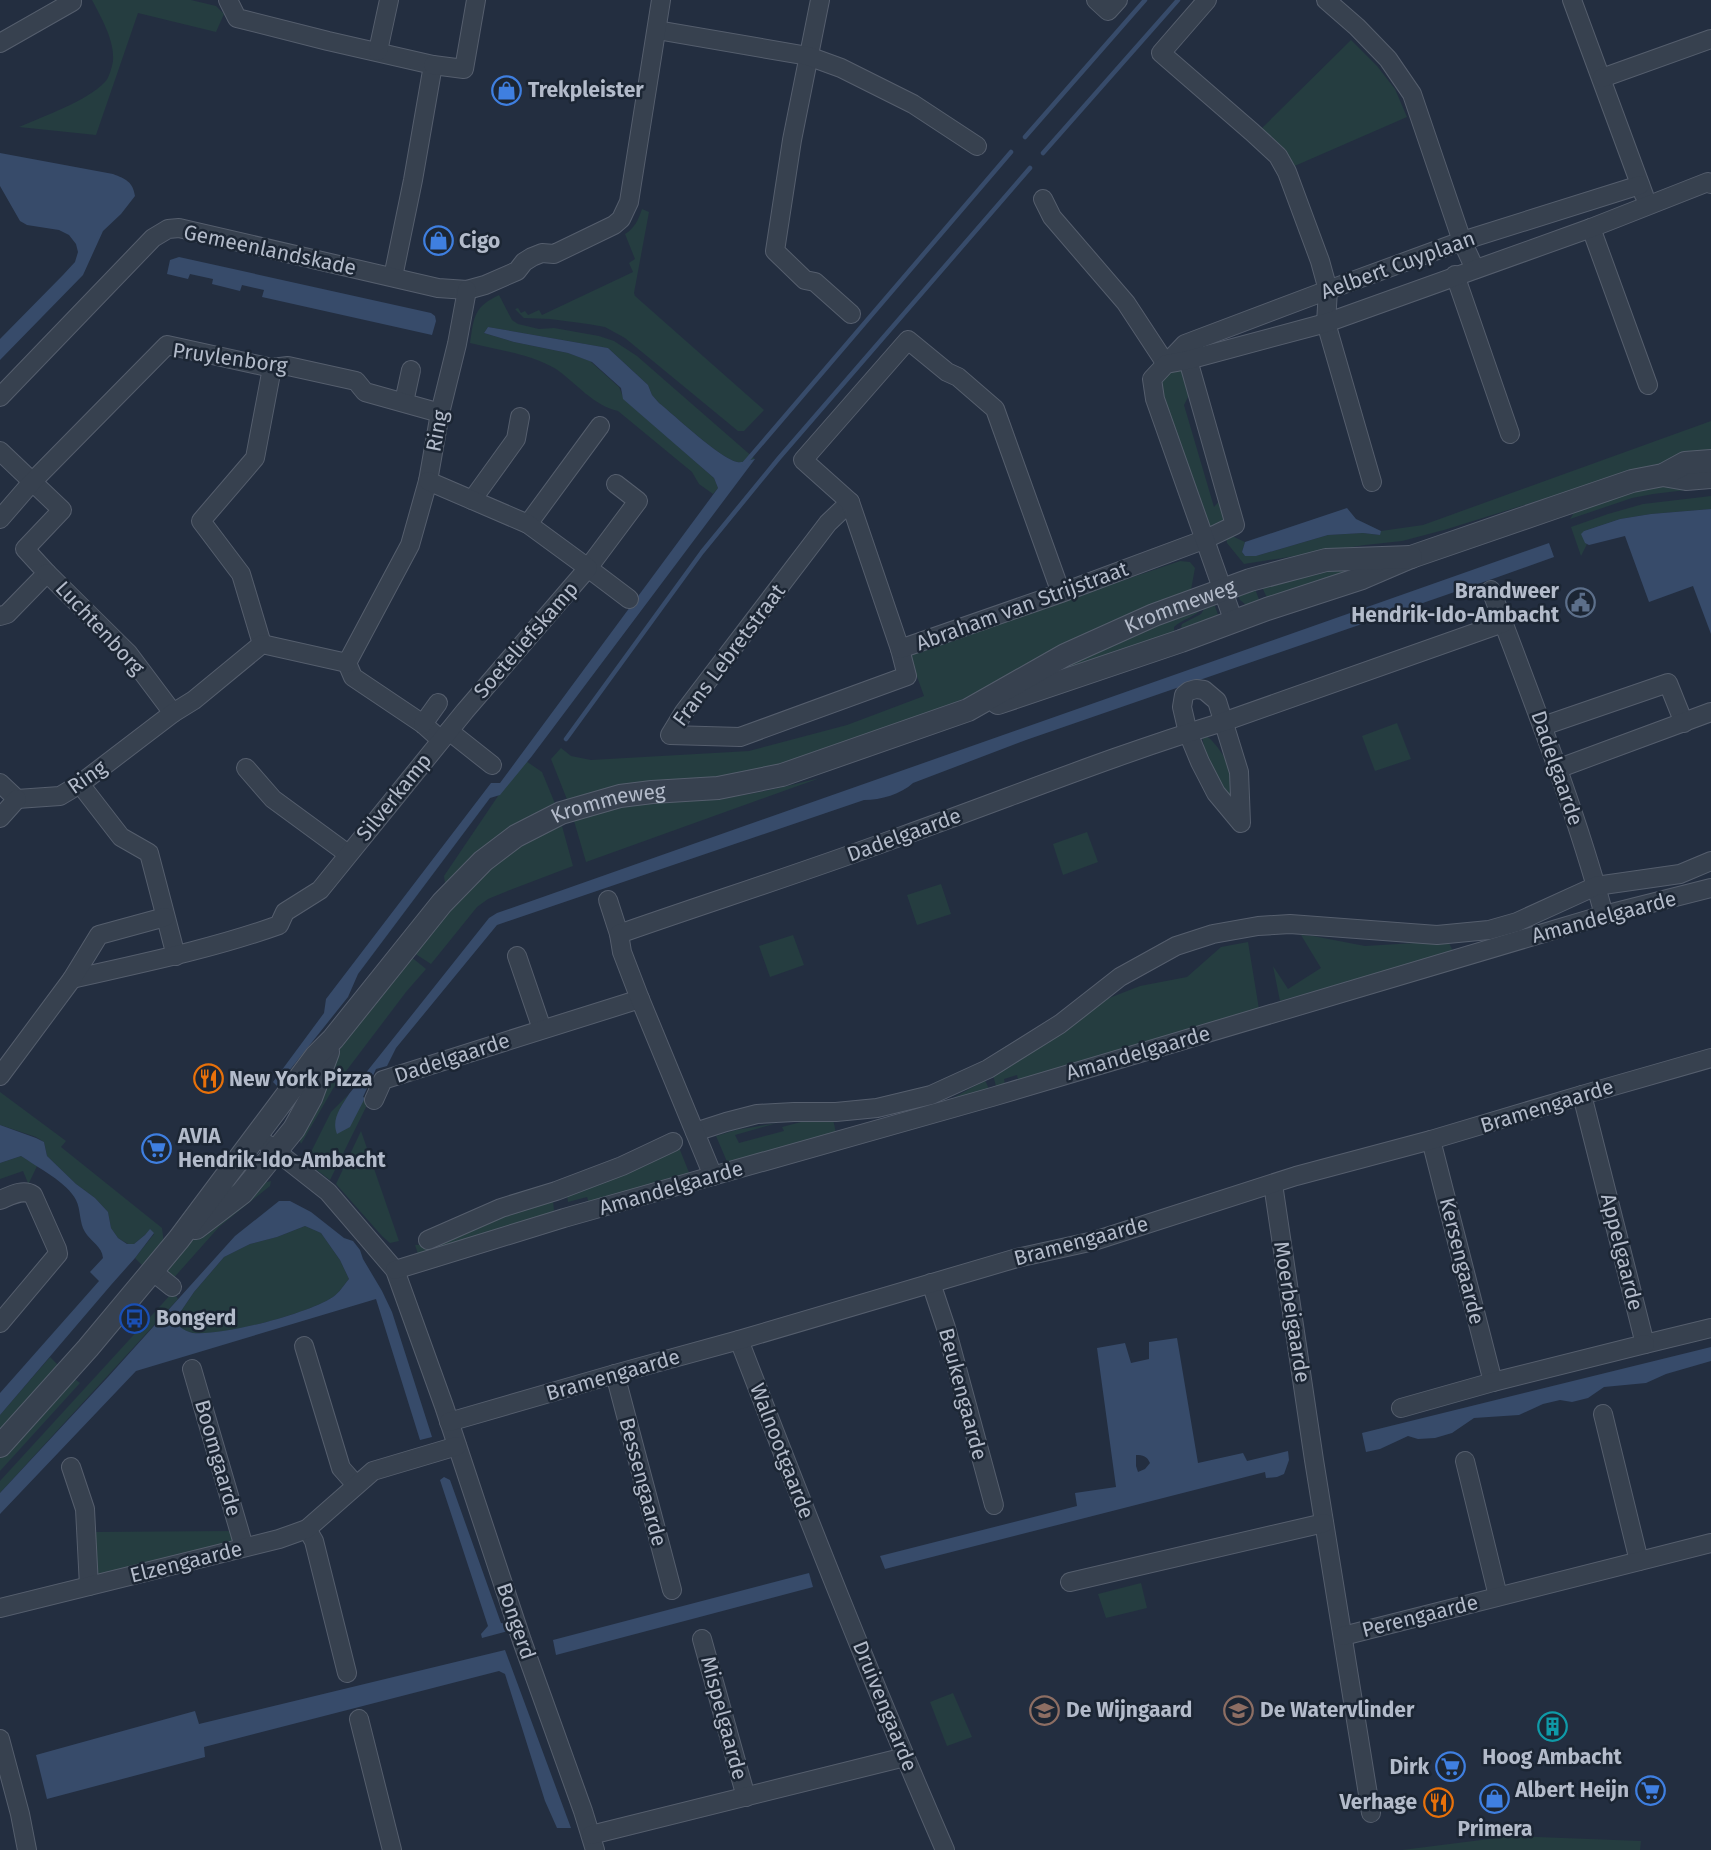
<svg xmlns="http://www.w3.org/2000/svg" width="1711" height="1850" font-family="'Fira Sans',sans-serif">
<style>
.green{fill:#253d40}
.water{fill:#374b6a;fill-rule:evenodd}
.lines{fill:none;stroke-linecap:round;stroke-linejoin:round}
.stream{stroke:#374b6a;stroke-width:4.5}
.minor-casing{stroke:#555e6d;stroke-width:20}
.tertiary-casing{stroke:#555e6d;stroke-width:24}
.minor{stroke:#37414f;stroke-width:18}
.tertiary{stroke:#37414f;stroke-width:22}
.labels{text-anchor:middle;stroke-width:5;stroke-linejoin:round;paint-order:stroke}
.poi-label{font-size:21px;font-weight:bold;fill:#b3bbca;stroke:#1c2634;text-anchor:start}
.street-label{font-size:21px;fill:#b3bbca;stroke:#1c2634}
</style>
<rect width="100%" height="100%" fill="#232e40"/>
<!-- green -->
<g class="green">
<path d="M92,0H191L216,6L224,14L216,32L138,13L96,135L19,127C44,116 87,101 105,82C109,78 112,67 113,61C115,41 101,17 92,0Z"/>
<polygon points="1351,40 1377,66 1395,89 1407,117 1290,168 1260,130"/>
<path d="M642,209L649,212L634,293L635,296L764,410L744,431H738L625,338L605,327L588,324L550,319L524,318L515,309L518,308L521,313L525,311L528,315L539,310L542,315L633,272L629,263L635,259L625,234C635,228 638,220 642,209Z"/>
<path d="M499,295L512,320L518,324L539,329L554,328L599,336L614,341L637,356L755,459C749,460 743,463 737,462C721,459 674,415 659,403L652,395L648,385L608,348L488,327L484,333L514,342L568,353L590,361L619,387L624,399L714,478L718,488L713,494L699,484L692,472L618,411C594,406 576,383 556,369C531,354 498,350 470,343C474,316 474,307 499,295Z"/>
<polygon points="1185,369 1191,391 1184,405 1214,507 1222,498 1226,520 1210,527 1163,401 1162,380 1170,372"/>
<polygon points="1711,421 1711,454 1653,465 1444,530 1402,541 1365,545 1244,564 1227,543 1226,536 1232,536 1245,542 1242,552 1245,556 1256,556 1328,535 1363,533 1379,535 1381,531 1423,525"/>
<polygon points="1711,481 1711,487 1653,494 1632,498 1570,519 1578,506 1655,487"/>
<polygon points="1711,496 1711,509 1651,514 1620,519 1584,531 1585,543 1587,544 1581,556 1571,527 1608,514 1643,504"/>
<polygon points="1180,561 1190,562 1195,568 1190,595 961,700 890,730 794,762 739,776 568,802 551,759 561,748 571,756 591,760 749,751 847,725 924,696 910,657 912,652"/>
<polygon points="1367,567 1269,602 1260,583 1298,569"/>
<polygon points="1254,586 1261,605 1246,605 1240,600 1237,593"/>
<polygon points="1213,601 1220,620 1184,635 1181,627 1182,624 1201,614 1204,609"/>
<path d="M1202,608C1196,617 1182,619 1174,627V637L1023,685L1071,661Z"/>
<polygon points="1397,723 1411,759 1375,771 1362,736"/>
<path d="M1204,734C1216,742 1231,764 1233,779C1234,786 1233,793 1233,799L1226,798L1206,757L1202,736Z"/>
<polygon points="523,759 542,772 556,806 447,885 445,883 444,876"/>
<path d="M820,778L586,862L574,821C598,811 624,804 650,802C670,800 691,801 711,799C748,796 784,787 820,778Z"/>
<path d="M562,826L573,866L510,890L488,899L477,907L431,964L414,953C443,917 472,880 509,853C525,841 544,833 562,826Z"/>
<polygon points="1087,832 1098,862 1063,875 1053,844"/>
<polygon points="941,884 951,914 917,925 907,895"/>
<polygon points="793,935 804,965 770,977 759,946"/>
<polygon points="1301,935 1313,936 1365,946 1448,941 1453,951 1280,1001 1273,966 1288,989 1321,968"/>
<polygon points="1248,942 1259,1009 1018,1080 1017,1075 1004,1079 1005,1084 996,1086 993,1075 1099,1002 1140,986 1187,977 1221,947"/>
<polygon points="410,956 426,969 406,992 334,1087 301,1144 298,1136 330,1066 346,1038"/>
<polygon points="985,1080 989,1089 955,1100 955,1097"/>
<polygon points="0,1092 66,1141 61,1147 162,1228 164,1243 145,1268 135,1258 154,1234 150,1230 145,1235 134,1244 128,1244 118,1238 111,1228 108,1212 95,1198 76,1184 47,1156 44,1142 36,1137 0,1125"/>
<polygon points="349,1094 340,1108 362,1097 370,1099 330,1180 306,1162 331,1112"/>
<polygon points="833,1119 836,1133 728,1164 716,1136 736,1130 777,1123 735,1135 739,1143 784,1131 782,1127 801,1122"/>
<polygon points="361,1131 399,1241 390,1243 382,1236 336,1184"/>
<polygon points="678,1145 690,1175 589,1203 587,1197 568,1202 567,1195"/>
<polygon points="21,1156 37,1166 29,1183 28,1183 23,1171 0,1179 0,1163"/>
<polygon points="271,1181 270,1186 219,1227 171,1281 165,1276 169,1266 181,1249 205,1227 258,1184"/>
<polygon points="553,1201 554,1210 551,1217 418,1254 415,1245 429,1244 475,1225"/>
<path d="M305,1226L321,1233L340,1260L349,1279C344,1285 339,1293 333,1297C307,1314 224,1336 193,1333C188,1332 184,1330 180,1328L177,1317L194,1292L224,1257L250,1244L277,1237Z"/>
<polygon points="173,1292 178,1299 0,1493 0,1481"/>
<polygon points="50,1357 60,1367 0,1433 0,1415"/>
<polygon points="72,1377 80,1383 0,1471 0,1456"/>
<polygon points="232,1531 234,1536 232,1540 233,1544 97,1576 92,1532"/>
<polygon points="1141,1583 1147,1608 1106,1618 1098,1594"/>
<polygon points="953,1693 972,1737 947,1746 930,1702"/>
<polygon points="1513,1836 1641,1841 1640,1850 1402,1850"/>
</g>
<!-- water -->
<g class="water">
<path d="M0,153L113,174C126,179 133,182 135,196L121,214L103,231L83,275L0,360V339L63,275L75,262L78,252L76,244L69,235L59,230L27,225L20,221L0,186Z"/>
<polygon points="179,257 431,313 435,316 436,321 432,335 262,297 264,290 242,285 240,291 212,284 213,279 190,274 188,279 167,274 170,260"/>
<path d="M488,327L608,348L648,385L652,395L659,403C674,415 721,459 737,462C743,463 749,460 755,459L532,756L500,795L490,798L358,974L348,997L277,1086L273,1082L324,1013L326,999L491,783H500L718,488L714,478L623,399L621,388L592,362L568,353L514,342L484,333Z"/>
<polygon points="1347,508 1356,519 1381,531 1380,535 1363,533 1328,535 1256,556 1245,556 1242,552 1245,542"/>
<polygon points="1711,509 1711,634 1693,586 1649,602 1625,536 1589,545 1585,543 1581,534 1584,531 1620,519 1651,514"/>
<path d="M1549,543L1554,557L1498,577L1026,740L913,783C901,794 881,800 864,800L497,925L396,1048L387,1066L376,1069L363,1097L365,1098L350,1127L337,1134C331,1119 341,1107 349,1094L489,918L497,913Z"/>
<path d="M0,1125L36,1138L44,1142L47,1156L76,1184L95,1198L108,1212L111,1228L118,1238L127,1244H134L145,1235L150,1229L154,1233L135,1258L111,1285L0,1415V1393L99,1281L90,1272L103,1258C102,1246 91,1242 85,1232C79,1222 81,1210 76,1200C68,1183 37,1167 21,1156L0,1163Z"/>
<path d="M279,1201H290L311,1212L344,1238L353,1241L360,1250L363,1259L382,1291L392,1312L432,1437L420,1440L376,1299L136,1371L0,1514V1493L108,1377L235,1236ZM305,1226L321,1233L340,1260L349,1279C344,1285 339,1293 333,1297C307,1314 223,1336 193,1333C188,1332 184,1330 180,1327L177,1317L194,1292L224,1257L250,1244L277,1237Z"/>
<path d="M1177,1338L1198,1463L1243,1453L1247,1461L1288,1451L1289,1460L1284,1474L1277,1477L1266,1478L1265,1472L885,1569L880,1556L1077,1506L1075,1493L1116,1487L1097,1348L1125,1343L1131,1363L1149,1359V1342ZM1136,1455C1143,1455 1147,1456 1150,1463L1145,1469L1138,1472L1136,1466Z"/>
<polygon points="1711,1347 1711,1361 1666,1374 1646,1383 1604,1387 1588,1398 1572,1402 1560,1400 1543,1404 1519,1415 1474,1418 1452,1433 1435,1438 1418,1439 1408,1436 1380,1449 1366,1452 1362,1433"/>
<polygon points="444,1477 450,1480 501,1623 511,1625 512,1630 482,1638 481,1634 488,1626 440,1480"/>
<polygon points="809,1573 813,1587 556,1655 553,1640"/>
<polygon points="505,1650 571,1828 557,1828 545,1801 505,1674 499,1671 204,1747 205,1757 47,1799 36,1755 195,1711 199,1724"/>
</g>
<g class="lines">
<!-- stream -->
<g class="stream">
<polyline points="1025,137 1145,0"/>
<polyline points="1043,153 1178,0"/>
<polyline points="744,464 1011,152"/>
<polyline points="566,739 702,552 779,458 1030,168"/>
</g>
<defs>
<g id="minor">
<polyline points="228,0 237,18 328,41 433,65 413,180 393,277"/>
<polyline points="820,0 792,140 775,251 805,280 815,282 851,314"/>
<polyline points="1096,0 1108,11 1118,0"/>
<polyline points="1207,0 1161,53 1252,132 1278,156 1287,172 1320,261 1328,290 1326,323 1372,482"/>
<polyline points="1326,0 1357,27 1388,59 1412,94 1462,241 1475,269"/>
<polyline points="1572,0 1644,195"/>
<polyline points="657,30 808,56 841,68 913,104 977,146"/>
<polyline points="0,43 72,2 72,0"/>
<polyline points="378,51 389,0"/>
<polyline points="433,65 464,69 476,0"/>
<polyline points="1602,78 1711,39"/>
<polyline points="1043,199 1052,217 1126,303 1166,364 1185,344 1328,290 1462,241 1640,185"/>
<polyline points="1591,228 1648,385"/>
<polyline points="1455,275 1510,434"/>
<polyline points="0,397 153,238 168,229 179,228 438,288 467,290 485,285 517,271 524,262 532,257 542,253 554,254 614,225 621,219 629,202 661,0"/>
<polyline points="404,402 411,370"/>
<polyline points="0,451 62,510 25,549 47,573 7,614 0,616"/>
<polyline points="616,484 638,501 588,568 629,599"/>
<polyline points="472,500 516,439 520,417"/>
<polyline points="850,502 828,523 684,712 670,735 740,737 907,676 900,649"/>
<polyline points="0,519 32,482 167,345 272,368 288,366 356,381 365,392 440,413"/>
<polyline points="528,524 600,426"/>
<polyline points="47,573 128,653 173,713"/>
<path d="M1491,590C1531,697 1574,804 1604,915"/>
<polyline points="1061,593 995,409 958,377 947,372 908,340 803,460 850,502 900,649 1061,593 1206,539 1235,525 1188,360"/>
<polyline points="1234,622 1155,399 1152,379 1166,364 1188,360 1326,323 1591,228 1708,182 1711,184"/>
<polyline points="262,644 241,574 201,521 255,458 272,368"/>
<polyline points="347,663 353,677 423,724 441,740"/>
<polygon points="1196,689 1204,690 1217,701 1239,772 1241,823 1216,793 1200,762 1188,733 1182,707 1184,695 1189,691"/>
<polyline points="423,724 438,703"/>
<polyline points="1543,726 1668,683 1684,723"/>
<polyline points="449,731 492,765"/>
<polyline points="246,768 273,799 348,854"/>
<polyline points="1557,769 1711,712"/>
<polyline points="0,783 17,799 60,796 80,784 173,713 194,700 262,644 347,663 410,545 428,481 440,413 457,344 467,290"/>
<polyline points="80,784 121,837 149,853 176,956"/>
<polyline points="0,818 17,799"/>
<polyline points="608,900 619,934"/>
<polyline points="517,956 542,1029"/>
<path d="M72,979C142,963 212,949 279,925L285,912L320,890L465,711L588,568L528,524L428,481"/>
<polyline points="0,1076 72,979 99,935 165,917"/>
<polyline points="1582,1095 1645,1344 1711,1328"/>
<polyline points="374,1100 383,1080 640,999"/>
<polyline points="695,1132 726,1122 757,1114 794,1112 836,1112 877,1108 931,1095 988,1069 1060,1024 1120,977 1176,946 1213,934 1258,926 1290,924 1437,935 1489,930 1517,922 1596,886 1680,874 1711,861"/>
<polyline points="1431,1140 1493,1382"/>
<polyline points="267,1144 328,1192 395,1270 444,1406 522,1641 583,1811 595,1850"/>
<path d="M713,1176L640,999L622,952L619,934C713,901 808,871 902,836C1009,798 1114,755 1223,722L1503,623"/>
<polyline points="1273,1184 1314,1460 1371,1813"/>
<path d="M0,1200C10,1196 23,1188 33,1195L57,1249L58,1254L0,1323"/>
<polyline points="428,1240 501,1208 556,1191 622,1166 673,1142"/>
<polyline points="395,1270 564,1218 992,1097 1604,915 1711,888"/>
<polyline points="152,1271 172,1287"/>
<polyline points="931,1283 946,1328 994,1505"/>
<path d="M739,1340C805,1511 872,1682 945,1850"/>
<polyline points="304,1346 341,1468 356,1485"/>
<polyline points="192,1369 244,1547"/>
<polyline points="615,1374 672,1590"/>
<polyline points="1401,1408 1493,1382 1645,1344"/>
<polyline points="1603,1414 1639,1561"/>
<polyline points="449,1422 615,1374 739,1340 1017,1258 1094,1241 1296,1176 1431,1140 1582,1095 1711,1058"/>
<polyline points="1465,1461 1498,1596"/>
<polyline points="71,1467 85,1509 89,1586"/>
<polyline points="307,1529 314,1541 347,1673"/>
<polyline points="1070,1582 1324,1523"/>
<polyline points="0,1608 279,1539 307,1529 373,1471 457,1446"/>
<polyline points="1343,1636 1711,1543"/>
<polyline points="702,1639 746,1797"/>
<polyline points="359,1719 392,1850"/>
<polyline points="0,1739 20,1814 27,1850"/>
<polyline points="591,1835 905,1757"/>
</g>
<g id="tertiary">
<polyline points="1663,475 1686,479 1711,477"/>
<polyline points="998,703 1181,641 1267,609 1362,578 1411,557 1556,507 1632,481 1663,475 1685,463 1711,461"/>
<polyline points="196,1228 242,1193 294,1129 311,1098 328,1052"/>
<path id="s1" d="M0,1446L88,1348L179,1239L316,1056L333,1039L442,903L483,861L516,836L561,813L620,796L652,792L718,788L782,775L968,710L1065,655L1154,615L1250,580L1326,560L1411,557"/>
</g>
</defs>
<!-- minor casing -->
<use href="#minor" class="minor-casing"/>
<!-- tertiary casing -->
<use href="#tertiary" class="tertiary-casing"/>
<!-- minor -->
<use href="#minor" class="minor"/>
<!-- tertiary -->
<use href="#tertiary" class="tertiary"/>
</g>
<!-- icons -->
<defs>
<symbol id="shop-ring" viewBox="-11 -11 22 22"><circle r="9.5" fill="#1c2634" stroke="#3f7fe0" stroke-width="1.5"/><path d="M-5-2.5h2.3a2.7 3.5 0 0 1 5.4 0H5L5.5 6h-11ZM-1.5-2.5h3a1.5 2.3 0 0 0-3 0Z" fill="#3f7fe0"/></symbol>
<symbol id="civic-ring" viewBox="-11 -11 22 22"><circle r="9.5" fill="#1c2634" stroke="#5c6f8a" stroke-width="1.5"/><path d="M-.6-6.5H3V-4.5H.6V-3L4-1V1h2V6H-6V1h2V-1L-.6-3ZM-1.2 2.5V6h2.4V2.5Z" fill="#5c6f8a"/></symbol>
<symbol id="restaurant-ring" viewBox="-11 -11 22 22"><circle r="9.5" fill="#1c2634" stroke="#e8710a" stroke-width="1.5"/><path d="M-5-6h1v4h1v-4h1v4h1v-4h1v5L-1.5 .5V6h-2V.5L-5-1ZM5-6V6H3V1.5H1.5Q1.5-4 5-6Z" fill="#e8710a"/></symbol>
<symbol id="supermarket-ring" viewBox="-11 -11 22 22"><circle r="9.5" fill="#1c2634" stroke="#3f7fe0" stroke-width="1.5"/><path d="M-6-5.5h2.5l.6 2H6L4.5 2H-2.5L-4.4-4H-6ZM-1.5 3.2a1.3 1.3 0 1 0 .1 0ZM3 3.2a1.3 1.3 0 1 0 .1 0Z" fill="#3f7fe0"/></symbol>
<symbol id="bus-ring" viewBox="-11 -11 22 22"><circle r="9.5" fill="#1c2634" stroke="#1a4fb4" stroke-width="1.5"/><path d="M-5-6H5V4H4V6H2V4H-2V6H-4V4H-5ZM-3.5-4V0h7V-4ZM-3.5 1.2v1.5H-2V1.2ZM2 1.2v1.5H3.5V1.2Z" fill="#1a4fb4"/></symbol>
<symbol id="school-ring" viewBox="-11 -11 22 22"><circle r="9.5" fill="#1c2634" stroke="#8d6e63" stroke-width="1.5"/><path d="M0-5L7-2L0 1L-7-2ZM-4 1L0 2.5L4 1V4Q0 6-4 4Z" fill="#8d6e63"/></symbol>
<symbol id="building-ring" viewBox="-11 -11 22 22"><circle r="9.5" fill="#1c2634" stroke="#0f9aa8" stroke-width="1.5"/><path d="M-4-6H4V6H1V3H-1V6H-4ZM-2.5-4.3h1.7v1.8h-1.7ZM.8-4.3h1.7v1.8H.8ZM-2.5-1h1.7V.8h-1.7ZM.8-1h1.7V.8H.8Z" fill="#0f9aa8"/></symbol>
</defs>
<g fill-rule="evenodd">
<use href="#shop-ring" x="490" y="74" width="33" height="33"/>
<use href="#shop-ring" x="422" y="224" width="33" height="33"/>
<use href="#civic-ring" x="1564" y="586" width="33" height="33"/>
<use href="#restaurant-ring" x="192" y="1062" width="33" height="33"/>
<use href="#supermarket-ring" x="140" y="1132" width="33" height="33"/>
<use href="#bus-ring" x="118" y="1302" width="33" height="33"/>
<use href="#school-ring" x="1028" y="1694" width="33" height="33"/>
<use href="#school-ring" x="1222" y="1694" width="33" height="33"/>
<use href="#building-ring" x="1536" y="1710" width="33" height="33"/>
<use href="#supermarket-ring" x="1434" y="1750" width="33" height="33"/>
<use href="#supermarket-ring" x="1634" y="1774" width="33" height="33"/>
<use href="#shop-ring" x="1478" y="1782" width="33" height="33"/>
<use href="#restaurant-ring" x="1422" y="1786" width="33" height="33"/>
</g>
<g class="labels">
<!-- poi labels -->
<g class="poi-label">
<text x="528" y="97">Trekpleister</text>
<text x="459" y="248">Cigo</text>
<text x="1559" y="598" text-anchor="end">Brandweer<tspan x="1559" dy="24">Hendrik-Ido-Ambacht</tspan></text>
<text x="229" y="1086">New York Pizza</text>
<text x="178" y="1143">AVIA<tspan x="178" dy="24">Hendrik-Ido-Ambacht</tspan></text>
<text x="156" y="1325">Bongerd</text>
<text x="1066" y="1717">De Wijngaard</text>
<text x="1260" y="1717">De Watervlinder</text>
<text x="1552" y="1764" text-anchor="middle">Hoog Ambacht</text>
<text x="1429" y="1774" text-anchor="end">Dirk</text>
<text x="1629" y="1797" text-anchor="end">Albert Heijn</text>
<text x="1417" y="1809" text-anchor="end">Verhage</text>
<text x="1495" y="1836" text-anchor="middle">Primera</text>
</g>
<!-- street labels -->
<g class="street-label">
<text transform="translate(270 250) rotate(12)" y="7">Gemeenlandskade</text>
<text transform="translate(1398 265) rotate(-20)" y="7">Aelbert Cuyplaan</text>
<text transform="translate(230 358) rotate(8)" y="7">Pruylenborg</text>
<text transform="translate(437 431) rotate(-79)" y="7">Ring</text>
<text transform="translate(1022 606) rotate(-20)" y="7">Abraham van Strijstraat</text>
<text dy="7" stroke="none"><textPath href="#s1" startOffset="1510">Krommeweg</textPath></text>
<text transform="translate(100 628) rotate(47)" y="7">Luchtenborg</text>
<text transform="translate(526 640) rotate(-49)" y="7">Soeteliefskamp</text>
<text transform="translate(729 655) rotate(-53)" y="7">Frans Lebretstraat</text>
<text transform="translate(1557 768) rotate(71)" y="7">Dadelgaarde</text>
<text transform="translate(87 777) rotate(-35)" y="7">Ring</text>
<text transform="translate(394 797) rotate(-51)" y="7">Silverkamp</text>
<text dy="7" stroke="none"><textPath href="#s1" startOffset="900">Krommeweg</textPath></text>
<text transform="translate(904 835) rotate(-20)" y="7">Dadelgaarde</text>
<text transform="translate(1604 917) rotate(-15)" y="7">Amandelgaarde</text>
<text transform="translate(1138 1053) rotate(-16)" y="7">Amandelgaarde</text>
<text transform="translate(452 1058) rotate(-18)" y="7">Dadelgaarde</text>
<text transform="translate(1547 1106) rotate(-17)" y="7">Bramengaarde</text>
<text transform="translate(671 1188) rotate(-16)" y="7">Amandelgaarde</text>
<text transform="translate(1081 1241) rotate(-15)" y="7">Bramengaarde</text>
<text transform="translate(1622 1252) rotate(76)" y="7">Appelgaarde</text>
<text transform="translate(1462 1261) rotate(76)" y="7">Kersengaarde</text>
<text transform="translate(1292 1312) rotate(81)" y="7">Moerbeigaarde</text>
<text transform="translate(613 1375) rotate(-16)" y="7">Bramengaarde</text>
<text transform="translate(963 1394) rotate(75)" y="7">Beukengaarde</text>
<text transform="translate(782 1451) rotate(69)" y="7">Walnootgaarde</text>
<text transform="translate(218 1458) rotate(74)" y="7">Boomgaarde</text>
<text transform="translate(643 1482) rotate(75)" y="7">Bessengaarde</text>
<text transform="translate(186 1562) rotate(-14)" y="7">Elzengaarde</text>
<text transform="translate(1420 1616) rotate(-14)" y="7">Perengaarde</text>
<text transform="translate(516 1621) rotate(71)" y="7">Bongerd</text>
<text transform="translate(885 1706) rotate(68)" y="7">Druivengaarde</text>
<text transform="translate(724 1718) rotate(75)" y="7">Mispelgaarde</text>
</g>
</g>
</svg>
